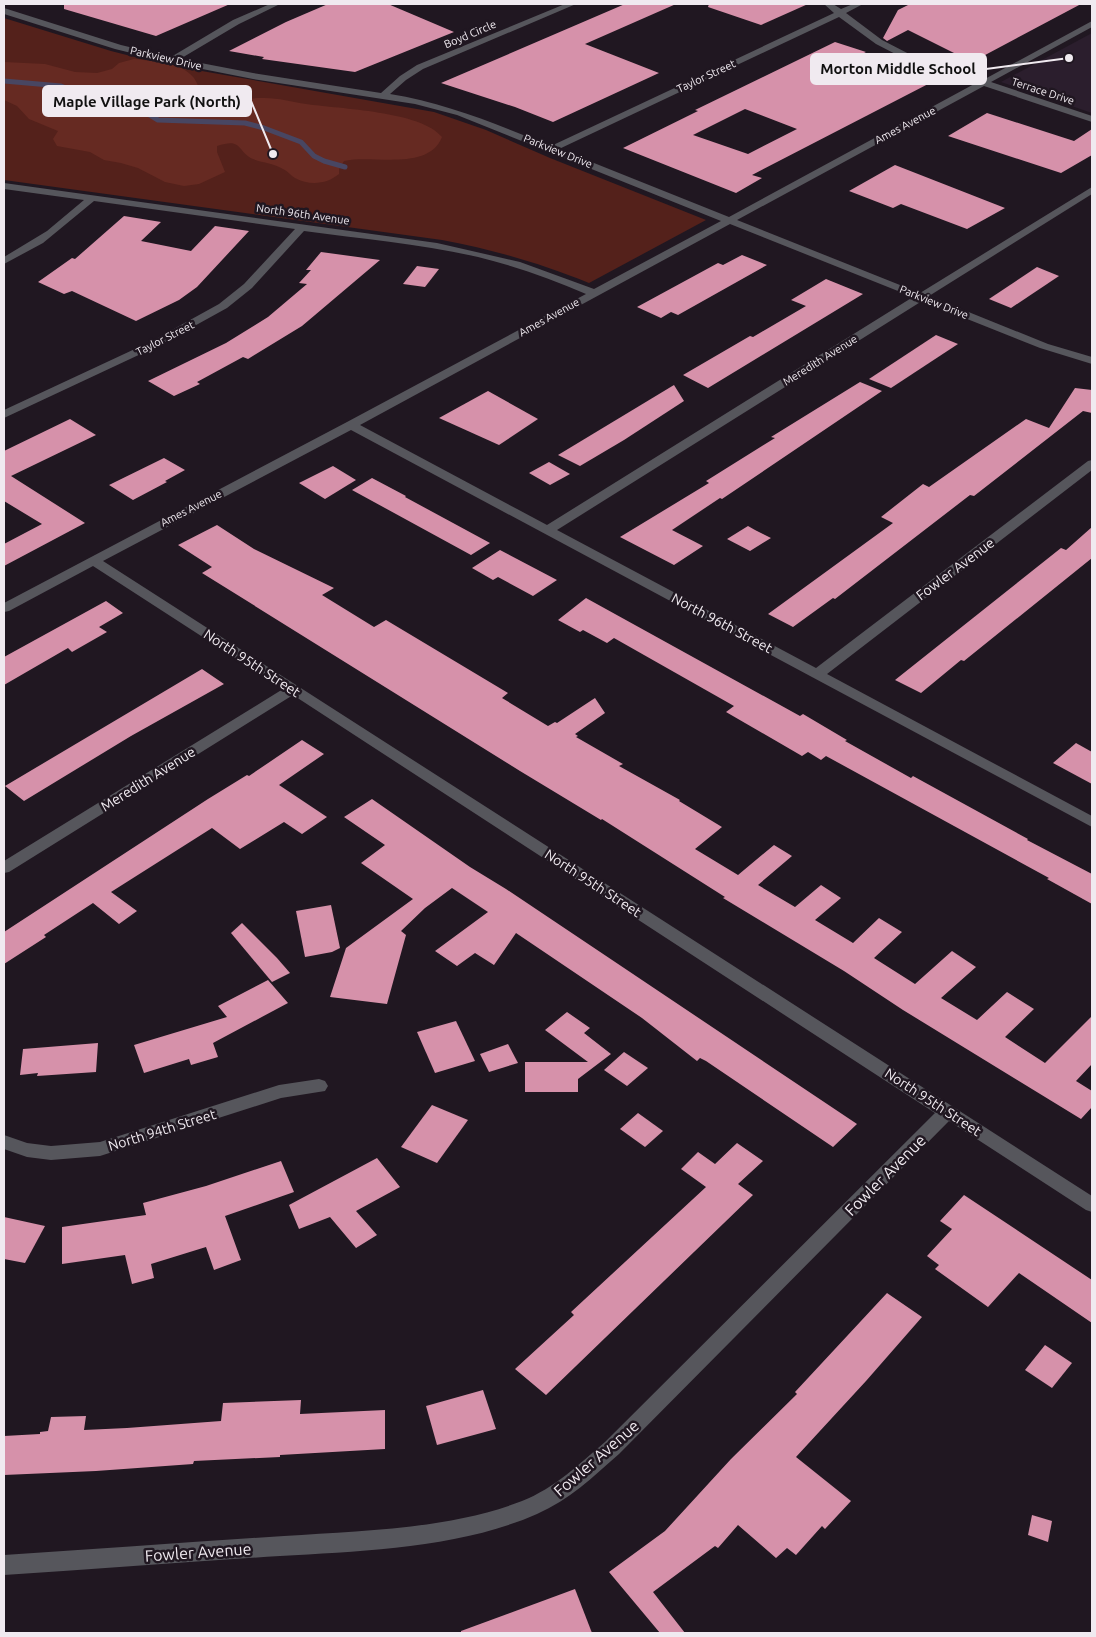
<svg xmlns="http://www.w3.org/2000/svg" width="1096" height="1637" font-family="Ubuntu,sans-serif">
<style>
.built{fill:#2b1e2d}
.green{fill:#54211b}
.forest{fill:#662a22}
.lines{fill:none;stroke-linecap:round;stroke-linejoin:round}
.stream{stroke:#484662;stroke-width:5}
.building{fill:#d691aa;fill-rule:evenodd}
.minor{fill:#56565c;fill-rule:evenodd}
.labels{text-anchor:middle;stroke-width:5;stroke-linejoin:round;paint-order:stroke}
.far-street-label{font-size:11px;fill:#f0eaf0;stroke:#201721}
.street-label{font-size:14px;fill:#f0eaf0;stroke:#201721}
.near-street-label{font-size:16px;fill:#f0eaf0;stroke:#201721}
.leader{fill:none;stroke:#f0eaf0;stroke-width:2}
.callout-dot{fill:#f0eaf0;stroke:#201721;stroke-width:2}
.callout{fill:#f0eaf0;stroke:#f0eaf0;stroke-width:2}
.callout-label{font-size:15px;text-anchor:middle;font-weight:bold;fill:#111}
</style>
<rect width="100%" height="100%" fill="#201721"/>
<!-- built -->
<polygon class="built" points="1092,33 1092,113 1001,82"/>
<!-- green -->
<path class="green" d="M4,18L111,51L162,64L434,112L486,130L550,158L706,220L589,283C539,263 495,250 442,240L4,180Z"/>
<!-- forest -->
<path class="forest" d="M134,59C152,61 182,62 194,78C198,84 201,93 204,99C227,108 242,97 264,98C279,98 292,102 306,104C340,109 421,111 442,137C428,172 372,154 344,161L339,169V174C327,184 310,186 295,178C291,176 288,171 283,169C274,163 263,163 253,159C237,152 243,137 217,146V152L225,172L199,184L184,186L165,182L138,168L121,163L104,160L90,152L57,146L53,139L58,131L29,119L17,106L4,100V62L45,64L75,72L97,73L112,69L119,63Z"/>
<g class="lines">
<!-- stream -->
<polyline class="stream" points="4,81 61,86 80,94 120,94 132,97 141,103 140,109 158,120 245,123 264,128 301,142 314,156 324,161 345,167"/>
</g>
<!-- building -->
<g class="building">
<polygon points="64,4 230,4 156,36 64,9"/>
<polygon points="328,4 388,4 454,32 355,72 262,59 264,57 229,51 286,22"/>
<polygon points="625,4 676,4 585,44 659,73 553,122 515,107 441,83"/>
<polygon points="709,4 808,4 761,25 708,7"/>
<polygon points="910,4 1081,4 972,62 908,30 887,41 883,38 898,10"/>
<path d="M835,42L866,52L856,57L932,82L752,175L762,178L736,193L623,148L698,111L695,110ZM745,109L797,129L748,154L693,135Z"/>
<polygon points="987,113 1074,141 1092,129 1092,155 1061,173 948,136"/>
<polygon points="895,165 1005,208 967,229 901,204 893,208 849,191"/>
<polygon points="124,216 161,222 141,241 191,251 215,226 249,231 197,287 179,300 136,321 72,291 64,294 38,282 72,258 75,259"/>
<polygon points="321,252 380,260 302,326 248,359 243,357 197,382 200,384 174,396 148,381 226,343 268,317 307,284 299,283 311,270 306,270"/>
<polygon points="742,255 767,265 678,315 671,312 661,318 637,307 718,263 723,265"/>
<polygon points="417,266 439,269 425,287 403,284"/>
<polygon points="1037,267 1059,276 1011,308 989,299"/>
<polygon points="826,279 863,294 708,388 683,375 750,336 753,337 806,306 791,300"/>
<polygon points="936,335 958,344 891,388 869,379"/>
<polygon points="860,382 882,391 722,499 720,498 672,530 703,546 674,565 620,537 709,483 706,481 775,438 771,437"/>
<polygon points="674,385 684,401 624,440 580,466 558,455"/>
<polygon points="1075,388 1092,390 1092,413 1083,411 974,496 970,495 835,599 833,598 793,627 768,614 893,523 881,517 923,484 929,487 1026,419 1049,428"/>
<polygon points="488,391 538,419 499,445 439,418"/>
<polygon points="70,419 96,435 11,476 85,523 4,566 4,544 42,524 4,501 4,451"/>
<polygon points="164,458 185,470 165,481 167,482 133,500 109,485"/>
<polygon points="549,462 570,474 550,485 529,473"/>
<polygon points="333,466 356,480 325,499 299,483"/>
<polygon points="372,478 406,496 405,497 490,543 471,555 352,490"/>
<polygon points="217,525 254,549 334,588 322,595 374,627 386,620 508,693 502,698 548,726 555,722 557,723 595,698 605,713 575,734 578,736 576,737 623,764 619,766 680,800 679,801 722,827 695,849 738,875 774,845 792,856 758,885 795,907 821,885 841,898 815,920 853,943 879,918 902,932 874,958 915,984 952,951 976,967 941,998 977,1020 1007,992 1034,1009 1005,1037 1045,1063 1092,1016 1092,1064 1076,1081 1092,1091 1092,1107 1081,1119 903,1010 844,971 723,898 725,897 602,819 601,820 520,771 202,573 212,567 178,545"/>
<polygon points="748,526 755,530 771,538 750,551 727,539"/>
<polygon points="1092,527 1092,558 964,661 961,660 921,693 895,680 1061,548 1066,550"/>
<polygon points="500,550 557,580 533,596 498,577 493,580 472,568"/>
<polygon points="586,598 800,716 803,714 847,740 845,741 911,778 913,776 1028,839 1027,840 1092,874 1092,904 1047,879 1049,878 826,756 821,760 808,752 802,756 726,712 734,706 614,638 607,643 583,630 580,632 558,620"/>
<polygon points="106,601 123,613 99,627 107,632 72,652 68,648 4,685 4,657"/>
<polygon points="202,669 224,684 131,736 24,801 5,786"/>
<polygon points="302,740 324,754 279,785 327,817 302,834 284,822 240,849 212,828 111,892 137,911 119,924 93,903 44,935 46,937 4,964 4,932 208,799 247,775 249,776"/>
<polygon points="1076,743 1092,752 1092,784 1053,763"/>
<polygon points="372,799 470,867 506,889 857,1124 833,1147 706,1061 700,1058 697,1061 642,1018 516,933 494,965 475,953 457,966 435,951 488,912 452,888 425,908 401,931 406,935 387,1004 330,997 346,948 413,899 361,863 385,845 344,817"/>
<polygon points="331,905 340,948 332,952 305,957 296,911"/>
<polygon points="242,923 277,958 290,973 272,982 231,933"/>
<polygon points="268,980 288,1003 213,1043 218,1057 191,1065 189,1059 144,1073 134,1045 227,1017 218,1006"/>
<polygon points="567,1012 590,1028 584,1033 611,1054 578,1079 578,1092 525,1092 525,1062 588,1062 545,1030"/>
<polygon points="456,1021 475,1061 435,1073 417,1032"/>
<polygon points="98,1043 96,1072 37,1076 38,1073 20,1075 23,1049"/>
<polygon points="508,1044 518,1063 489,1072 480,1054"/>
<polygon points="624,1052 648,1068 627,1086 604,1070"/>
<polygon points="432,1105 468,1120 437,1163 401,1147"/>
<polygon points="638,1113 663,1131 645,1147 620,1129"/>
<polygon points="737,1143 763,1161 738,1184 753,1195 546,1395 515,1369 574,1315 571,1312 706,1187 681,1169 698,1152 715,1164"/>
<polygon points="377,1158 400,1187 356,1211 377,1235 356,1248 330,1217 299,1229 289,1205"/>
<polygon points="281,1161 294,1192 225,1216 241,1260 214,1270 206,1247 151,1264 154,1278 132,1284 125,1255 62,1264 62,1227 146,1215 143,1203 206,1186"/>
<polygon points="964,1195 1092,1280 1092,1323 1019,1273 988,1307 935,1269 939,1265 927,1256 952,1229 940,1221"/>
<polygon points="4,1217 45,1226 25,1263 4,1259"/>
<polygon points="887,1293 922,1317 866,1381 796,1457 851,1501 825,1529 822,1526 796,1555 787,1548 776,1558 738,1525 718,1548 715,1546 653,1592 685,1633 660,1633 609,1572 665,1531 731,1459 797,1394 795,1392"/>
<polygon points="1045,1345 1072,1363 1052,1388 1025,1370"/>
<polygon points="483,1390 496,1429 437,1445 426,1406"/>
<polygon points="301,1400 300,1414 385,1410 385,1449 280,1455 280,1457 194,1461 193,1464 96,1471 4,1475 4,1436 40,1434 40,1432 48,1431 51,1417 86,1416 84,1430 127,1428 221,1421 223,1403"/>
<polygon points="1032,1515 1052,1521 1048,1542 1028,1535"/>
<polygon points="575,1589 592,1633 461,1633 461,1631"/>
</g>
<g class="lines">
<!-- minor -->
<g class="minor">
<path d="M270,4H280L239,24L180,59L253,73L381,93L400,76L417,65L565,4H576L423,69L406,80L390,94C447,103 498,125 551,146L834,13L824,4H833L841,9L853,4H863L846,13L882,40L915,57L983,80L1092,21V27L991,82L1092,116V122L984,86L737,220L920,293L1092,187V194L929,296L1048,344L1092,357V364L1040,348L922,301L557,530L816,668L1088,461L1092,460V470L827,674L1092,816V827L351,430L103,561L1092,1196V1212L1086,1210L949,1121L619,1454C593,1477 569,1500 537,1514C460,1548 363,1551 280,1556C188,1562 96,1569 4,1575V1555C97,1549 190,1542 284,1536C361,1531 450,1529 522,1501C555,1488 579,1464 605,1442L935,1113L293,695L9,872L4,873V861L283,689L93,566L9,611L4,612V603L347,422L586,294C551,279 515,266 478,257C421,244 362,239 304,231L252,288L227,308L160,345L4,418V410L152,341L219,304L244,284L295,229L94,201L43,243L4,264V257L47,231L84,200L4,189V183L437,243L520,262L594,289L721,221L457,115L415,104L253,79L172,63L115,49L4,14V8L121,45L171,57L233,20ZM839,17L876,44L909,61L976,83L729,217L559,149ZM730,224L913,297L547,525L360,425Z"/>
<polygon points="319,1079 325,1081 328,1086 325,1091 281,1098 100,1156 51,1160 27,1157 4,1149 4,1135 27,1143 51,1146 100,1142 279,1085"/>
</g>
</g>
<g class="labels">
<!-- far-street labels -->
<g class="far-street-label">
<text transform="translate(470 34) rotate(-23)" y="4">Boyd Circle</text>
<text transform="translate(166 58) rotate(13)" y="4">Parkview Drive</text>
<text transform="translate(706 76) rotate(-25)" y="4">Taylor Street</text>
<text transform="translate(1043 91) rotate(18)" y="4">Terrace Drive</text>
<text transform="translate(905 125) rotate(-28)" y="4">Ames Avenue</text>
<text transform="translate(558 151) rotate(22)" y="4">Parkview Drive</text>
<text transform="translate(303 214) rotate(8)" y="4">North 96th Avenue</text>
<text transform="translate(934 302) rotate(22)" y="4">Parkview Drive</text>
<text transform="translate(549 317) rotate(-29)" y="4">Ames Avenue</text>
<text transform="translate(165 338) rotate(-27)" y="4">Taylor Street</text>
<text transform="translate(820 360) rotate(-32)" y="4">Meredith Avenue</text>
<text transform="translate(191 508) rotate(-27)" y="4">Ames Avenue</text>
</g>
<!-- street labels -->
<g class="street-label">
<text transform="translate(955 569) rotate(-37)" y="5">Fowler Avenue</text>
<text transform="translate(722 623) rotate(28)" y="5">North 96th Street</text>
<text transform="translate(252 663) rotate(33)" y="5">North 95th Street</text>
<text transform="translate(148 779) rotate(-32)" y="5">Meredith Avenue</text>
<text transform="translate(593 883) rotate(33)" y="5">North 95th Street</text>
<text transform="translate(933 1102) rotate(33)" y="5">North 95th Street</text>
<text transform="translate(162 1130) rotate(-17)" y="5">North 94th Street</text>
</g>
<!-- near-street labels -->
<g class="near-street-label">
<text transform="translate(885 1175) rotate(-45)" y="6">Fowler Avenue</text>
<text transform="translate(596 1458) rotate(-41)" y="6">Fowler Avenue</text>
<text transform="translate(198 1552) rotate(-4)" y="6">Fowler Avenue</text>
</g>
</g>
<!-- callouts -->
<path class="leader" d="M1069 58L986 69M273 154L251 101"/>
<g class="callout-dot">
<circle cx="1069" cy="58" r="5"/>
<circle cx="273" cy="154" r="5"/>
</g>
<g class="callout">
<rect x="811" y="54" width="175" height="30" rx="5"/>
<rect x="43" y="86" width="208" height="30" rx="5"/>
</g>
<g class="callout-label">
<text x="898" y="74">Morton Middle School</text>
<text x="147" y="107">Maple Village Park (North)</text>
</g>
<!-- border -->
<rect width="1096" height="1637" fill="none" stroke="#f0eaf0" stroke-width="10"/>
</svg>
